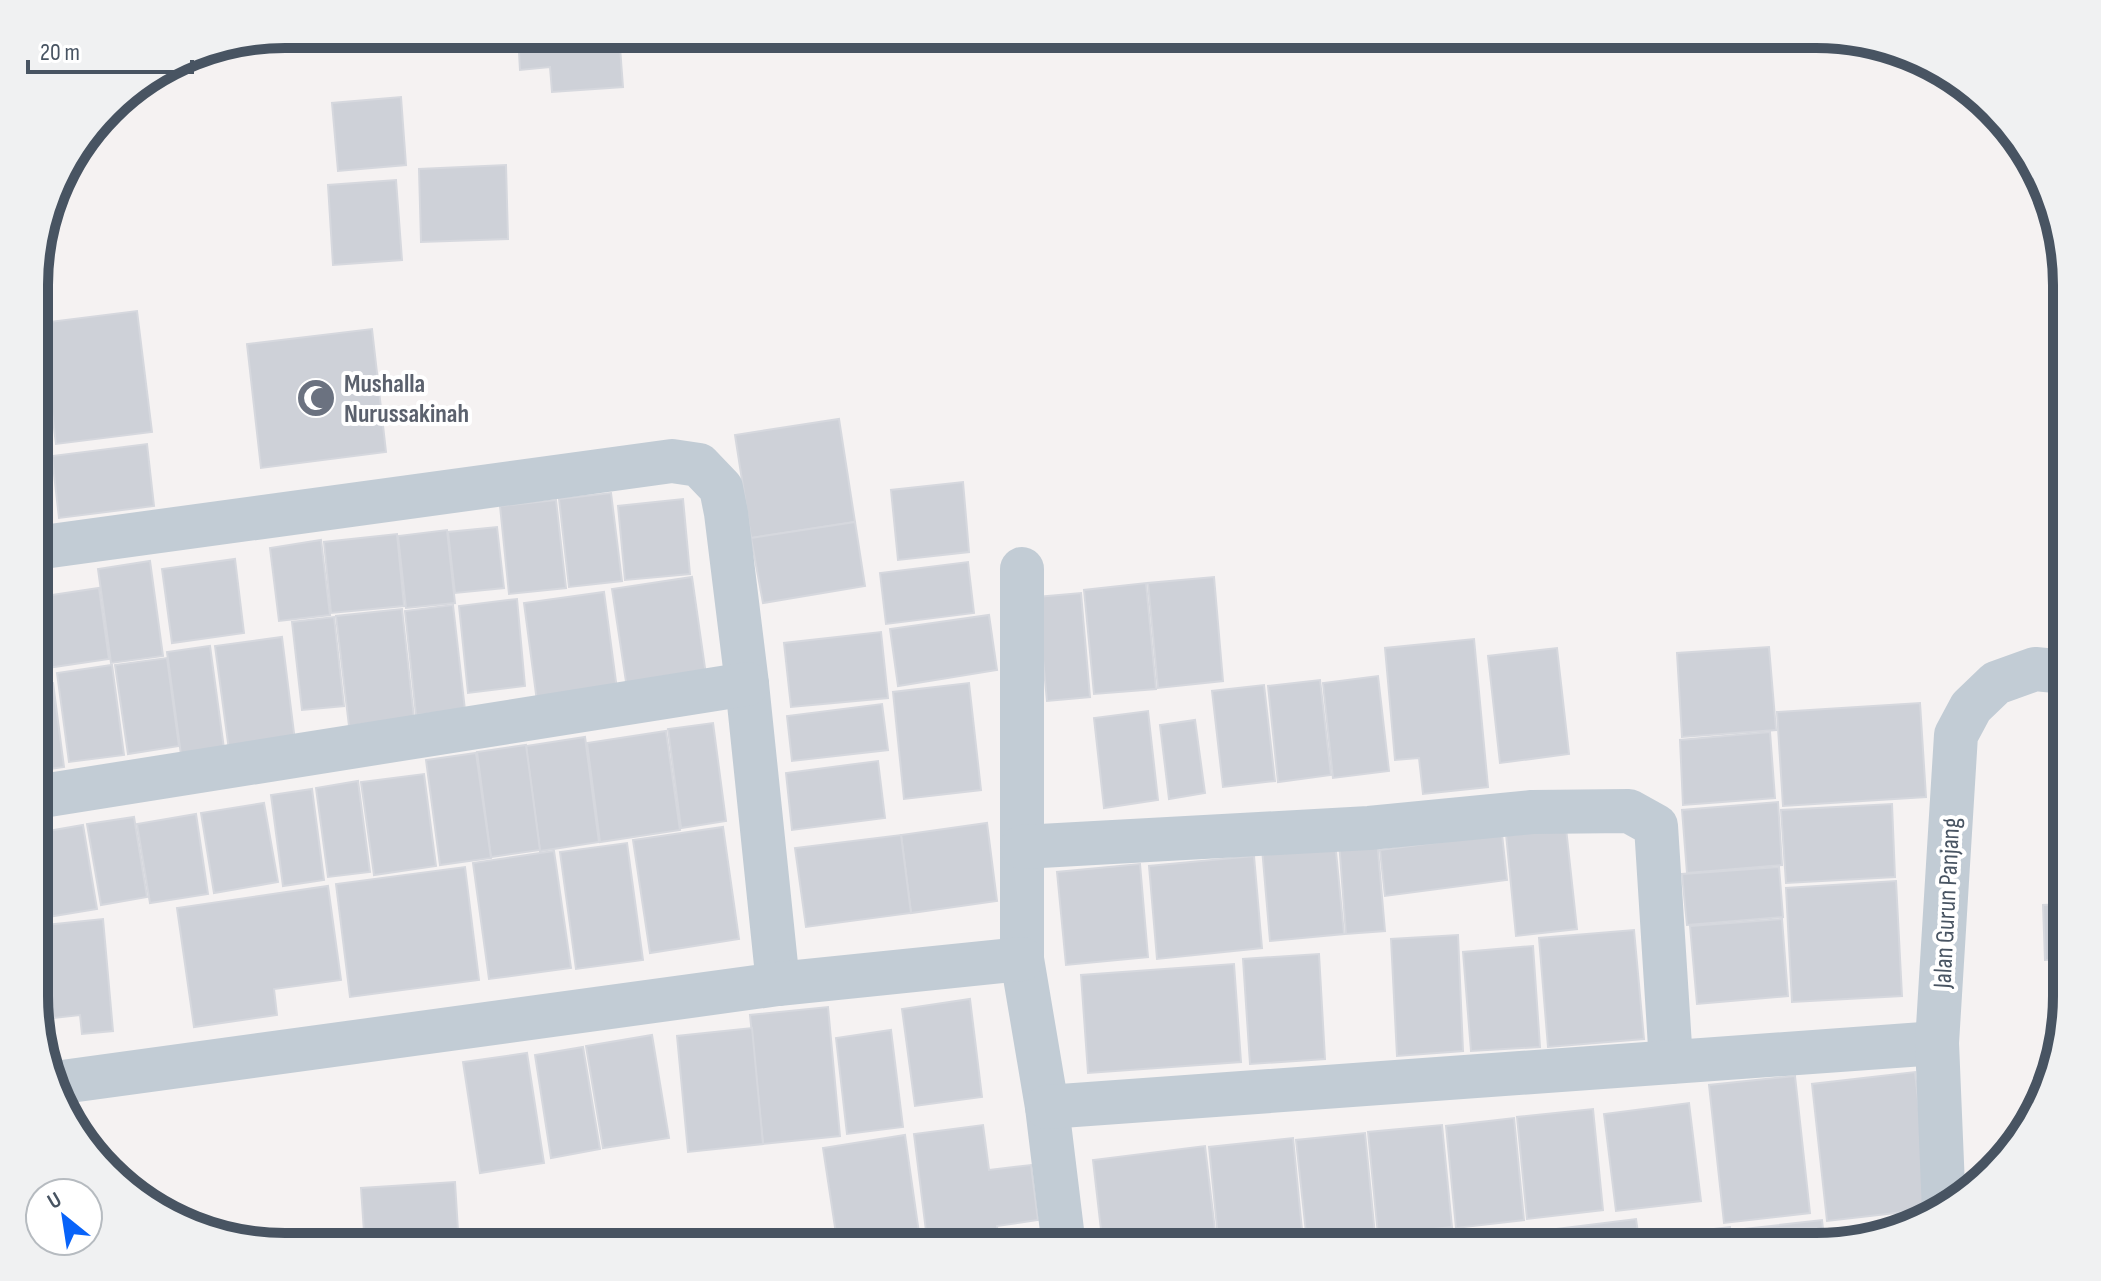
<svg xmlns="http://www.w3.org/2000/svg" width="2101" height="1281" font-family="'Sofia Sans Condensed',sans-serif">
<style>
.building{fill:#ced1d8;stroke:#d6d8de;stroke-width:2}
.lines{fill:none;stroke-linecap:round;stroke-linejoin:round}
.minor{stroke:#c2ccd5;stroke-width:44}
.tertiary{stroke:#c2ccd5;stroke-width:44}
.labels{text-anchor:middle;stroke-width:8;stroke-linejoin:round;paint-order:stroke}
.worship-label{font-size:26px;font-weight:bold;fill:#5b616d;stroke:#fff;text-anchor:start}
.street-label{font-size:26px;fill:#485462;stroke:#fff}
.rim{fill:none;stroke:#485462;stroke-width:10}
</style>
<rect width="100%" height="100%" fill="#f5f2f2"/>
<!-- building -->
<g class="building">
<polygon points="518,34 619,34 623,87 552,92 550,67 520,70"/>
<polygon points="401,97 406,165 338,171 332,103"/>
<polygon points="506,165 508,239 421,242 419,169"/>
<polygon points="396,180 402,260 333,265 328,185"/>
<polygon points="137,311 152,432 56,444 41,323"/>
<polygon points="372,329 386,452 261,468 247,344"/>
<polygon points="41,385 48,450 36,452 36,386"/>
<polygon points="839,419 855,522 751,538 735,435"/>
<polygon points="147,444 154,506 59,518 52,456"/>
<polygon points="45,454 52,517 36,519 36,455"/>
<polygon points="963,482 969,552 898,560 891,490"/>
<polygon points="611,493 622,581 569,587 559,499"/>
<polygon points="683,499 690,574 625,580 618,506"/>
<polygon points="556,500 566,588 509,594 500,506"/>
<polygon points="855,522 865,586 763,603 751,538"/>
<polygon points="497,527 504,588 455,593 448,532"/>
<polygon points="447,530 455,603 406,608 398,536"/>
<polygon points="397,534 404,606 331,613 324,542"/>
<polygon points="321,540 330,615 279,621 270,548"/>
<polygon points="235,559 244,633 172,643 162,569"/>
<polygon points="150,561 163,656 111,663 98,569"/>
<polygon points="968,562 974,613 886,624 880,573"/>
<polygon points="692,577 707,682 628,695 612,589"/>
<polygon points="1214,577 1223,681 1158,688 1148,583"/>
<polygon points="1146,583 1156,689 1094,694 1084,590"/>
<polygon points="99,588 109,659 47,668 38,597"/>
<polygon points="604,592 618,697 538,709 524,603"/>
<polygon points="1081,593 1090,697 1047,701 1037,597"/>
<polygon points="517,599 525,686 468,693 459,606"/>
<polygon points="453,605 465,710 416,715 405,611"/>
<polygon points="36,607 46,674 36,676"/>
<polygon points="402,609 414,718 349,726 336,616"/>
<polygon points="989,615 997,670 898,686 890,629"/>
<polygon points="334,617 344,706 302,710 292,622"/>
<polygon points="881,632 888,698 791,707 784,643"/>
<polygon points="282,637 295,741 229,750 215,646"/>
<polygon points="1474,639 1488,787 1423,794 1419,758 1395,760 1385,648"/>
<polygon points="210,646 225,756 182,762 167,652"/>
<polygon points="1769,647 1776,730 1682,737 1677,653"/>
<polygon points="1557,648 1569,754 1500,763 1488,656"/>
<polygon points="167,658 179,746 128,754 115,665"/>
<polygon points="112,665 124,755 69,762 57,673"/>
<polygon points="1378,676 1389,771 1333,778 1323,683"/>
<polygon points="1320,680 1331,775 1278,782 1268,686"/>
<polygon points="53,683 64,767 36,771 36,685"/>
<polygon points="969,683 981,790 904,799 893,692"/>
<polygon points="1264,685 1275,781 1223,787 1212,691"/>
<polygon points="1920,703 1926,797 1783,806 1777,712"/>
<polygon points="882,704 888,750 792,761 787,716"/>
<polygon points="1148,711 1158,800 1104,808 1094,718"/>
<polygon points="1195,720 1205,793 1169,799 1160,725"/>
<polygon points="713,723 726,821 681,828 668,729"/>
<polygon points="666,731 680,830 600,842 587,743"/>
<polygon points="1770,732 1775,798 1683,805 1680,740"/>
<polygon points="585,737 599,842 540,851 526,746"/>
<polygon points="526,745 540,850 491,857 477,752"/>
<polygon points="476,753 491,858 440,865 426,760"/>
<polygon points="878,761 885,818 792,830 786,773"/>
<polygon points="424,774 436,866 374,875 361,782"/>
<polygon points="358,781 370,872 328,877 316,788"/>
<polygon points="312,789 324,880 283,886 271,795"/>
<polygon points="1778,802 1782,865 1687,873 1682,810"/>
<polygon points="264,803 278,882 214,893 201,813"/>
<polygon points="1892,804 1895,877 1786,883 1781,810"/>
<polygon points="196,814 208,894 150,903 137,824"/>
<polygon points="134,817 147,897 101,905 87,824"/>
<polygon points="987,823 997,901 911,913 901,835"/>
<polygon points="83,825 97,909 36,919 36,833"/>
<polygon points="723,827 739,939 650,953 633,840"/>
<polygon points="1566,828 1577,929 1516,936 1506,834"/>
<polygon points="1502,834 1507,880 1385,896 1380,850"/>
<polygon points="901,835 911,913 806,927 795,848"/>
<polygon points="1377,839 1385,931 1346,934 1339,842"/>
<polygon points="1335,841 1344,934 1270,941 1262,848"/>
<polygon points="627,843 643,960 576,969 560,852"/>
<polygon points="554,851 571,968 489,979 473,863"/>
<polygon points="1254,856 1262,948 1157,959 1149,866"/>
<polygon points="1140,864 1148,957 1066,965 1057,872"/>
<polygon points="465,867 479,980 350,997 336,884"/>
<polygon points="1779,867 1783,917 1687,925 1682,874"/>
<polygon points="1896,881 1902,996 1792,1002 1786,888"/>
<polygon points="328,886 341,980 274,989 277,1015 194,1027 177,908"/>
<polygon points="2066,904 2066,959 2045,960 2043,905"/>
<polygon points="103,919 113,1031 82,1034 80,1015 36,1020 36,926"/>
<polygon points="1782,919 1788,996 1697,1004 1690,926"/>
<polygon points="1634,930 1644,1039 1548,1047 1539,938"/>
<polygon points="1458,935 1463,1051 1397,1056 1391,939"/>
<polygon points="1533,946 1540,1047 1471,1051 1463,952"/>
<polygon points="1319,954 1325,1059 1250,1064 1243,959"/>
<polygon points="1234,964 1241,1062 1088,1073 1081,975"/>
<polygon points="970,999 982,1097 915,1106 902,1009"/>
<polygon points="828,1007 840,1136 763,1144 750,1015"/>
<polygon points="752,1028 763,1144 688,1152 677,1036"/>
<polygon points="891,1030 903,1127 847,1134 836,1038"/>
<polygon points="652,1035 669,1138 603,1148 586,1046"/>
<polygon points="583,1047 600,1149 551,1158 535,1055"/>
<polygon points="527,1053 544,1163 480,1173 463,1062"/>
<polygon points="1915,1072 1930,1209 1827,1221 1812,1084"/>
<polygon points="1795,1076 1810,1213 1724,1223 1709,1085"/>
<polygon points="1689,1103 1701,1201 1616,1211 1604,1114"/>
<polygon points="1593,1109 1603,1210 1527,1219 1517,1117"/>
<polygon points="1514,1118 1524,1220 1456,1228 1446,1126"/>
<polygon points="983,1125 989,1170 1031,1165 1038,1220 997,1226 999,1247 928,1247 914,1134"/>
<polygon points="1442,1125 1452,1227 1378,1235 1368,1132"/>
<polygon points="1365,1133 1375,1235 1307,1242 1296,1140"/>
<polygon points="905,1135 921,1247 838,1247 823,1148"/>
<polygon points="1293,1138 1303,1240 1219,1247 1209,1147"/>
<polygon points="1205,1146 1217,1247 1103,1247 1093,1160"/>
<polygon points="455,1182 459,1247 365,1247 361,1188"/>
<polygon points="1636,1219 1640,1247 1533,1247 1531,1232"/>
<polygon points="1822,1220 1825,1246 1738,1247 1736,1230"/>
<polygon points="1730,1227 1732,1247 1646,1247 1645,1237"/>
</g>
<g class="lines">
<!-- minor -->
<g class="minor">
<polyline points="36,548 672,461 699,465 721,488 726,513 747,684 778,984"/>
<polyline points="1022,569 1022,959 1047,1107 1064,1247"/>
<polyline points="36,797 747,684"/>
<polyline points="1022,847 1369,828 1532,812 1629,811 1656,826 1671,1062"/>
<polyline points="55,1083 778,984 1022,959"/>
<polyline points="1047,1107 1937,1043"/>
</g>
<!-- tertiary -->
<polyline class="tertiary" points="1944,1211 1937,1043 1956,735 1971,707 1996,683 2035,669 2066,672"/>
</g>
<!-- icons -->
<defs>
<symbol id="mosque-disc" viewBox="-11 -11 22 22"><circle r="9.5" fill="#6b7280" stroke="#fff"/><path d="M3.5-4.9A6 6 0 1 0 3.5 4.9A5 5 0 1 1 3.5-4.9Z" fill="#fff"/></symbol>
</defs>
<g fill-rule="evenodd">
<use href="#mosque-disc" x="294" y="376" width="44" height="44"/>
</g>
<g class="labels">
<!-- worship labels -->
<g class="worship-label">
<text x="344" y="392">Mushalla<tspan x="344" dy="30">Nurussakinah</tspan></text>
</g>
<!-- street labels -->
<g class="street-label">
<text transform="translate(1946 903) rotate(-87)" y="9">Jalan Gurun Panjang</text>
</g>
</g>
<!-- crop -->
<path d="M0 0H2101V1281H0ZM285 48H1816A237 237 0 0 1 2053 285V996A237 237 0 0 1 1816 1233H285A237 237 0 0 1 48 996V285A237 237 0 0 1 285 48Z" fill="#f0f1f2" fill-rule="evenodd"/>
<path class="rim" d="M285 48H1816A237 237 0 0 1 2053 285V996A237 237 0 0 1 1816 1233H285A237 237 0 0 1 48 996V285A237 237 0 0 1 285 48Z"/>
<!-- north arrow -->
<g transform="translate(64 1217) rotate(330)"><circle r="38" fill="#ffffff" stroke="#b6bbc0" stroke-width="2"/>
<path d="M0-6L14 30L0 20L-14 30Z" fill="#0863f9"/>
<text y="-12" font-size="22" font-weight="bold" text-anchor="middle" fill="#485462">U</text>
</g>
<!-- scale -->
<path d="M28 60v12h164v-12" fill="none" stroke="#485462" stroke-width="4"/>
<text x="40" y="60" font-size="24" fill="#485462" stroke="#ffffff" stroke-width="6" paint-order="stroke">20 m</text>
</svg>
